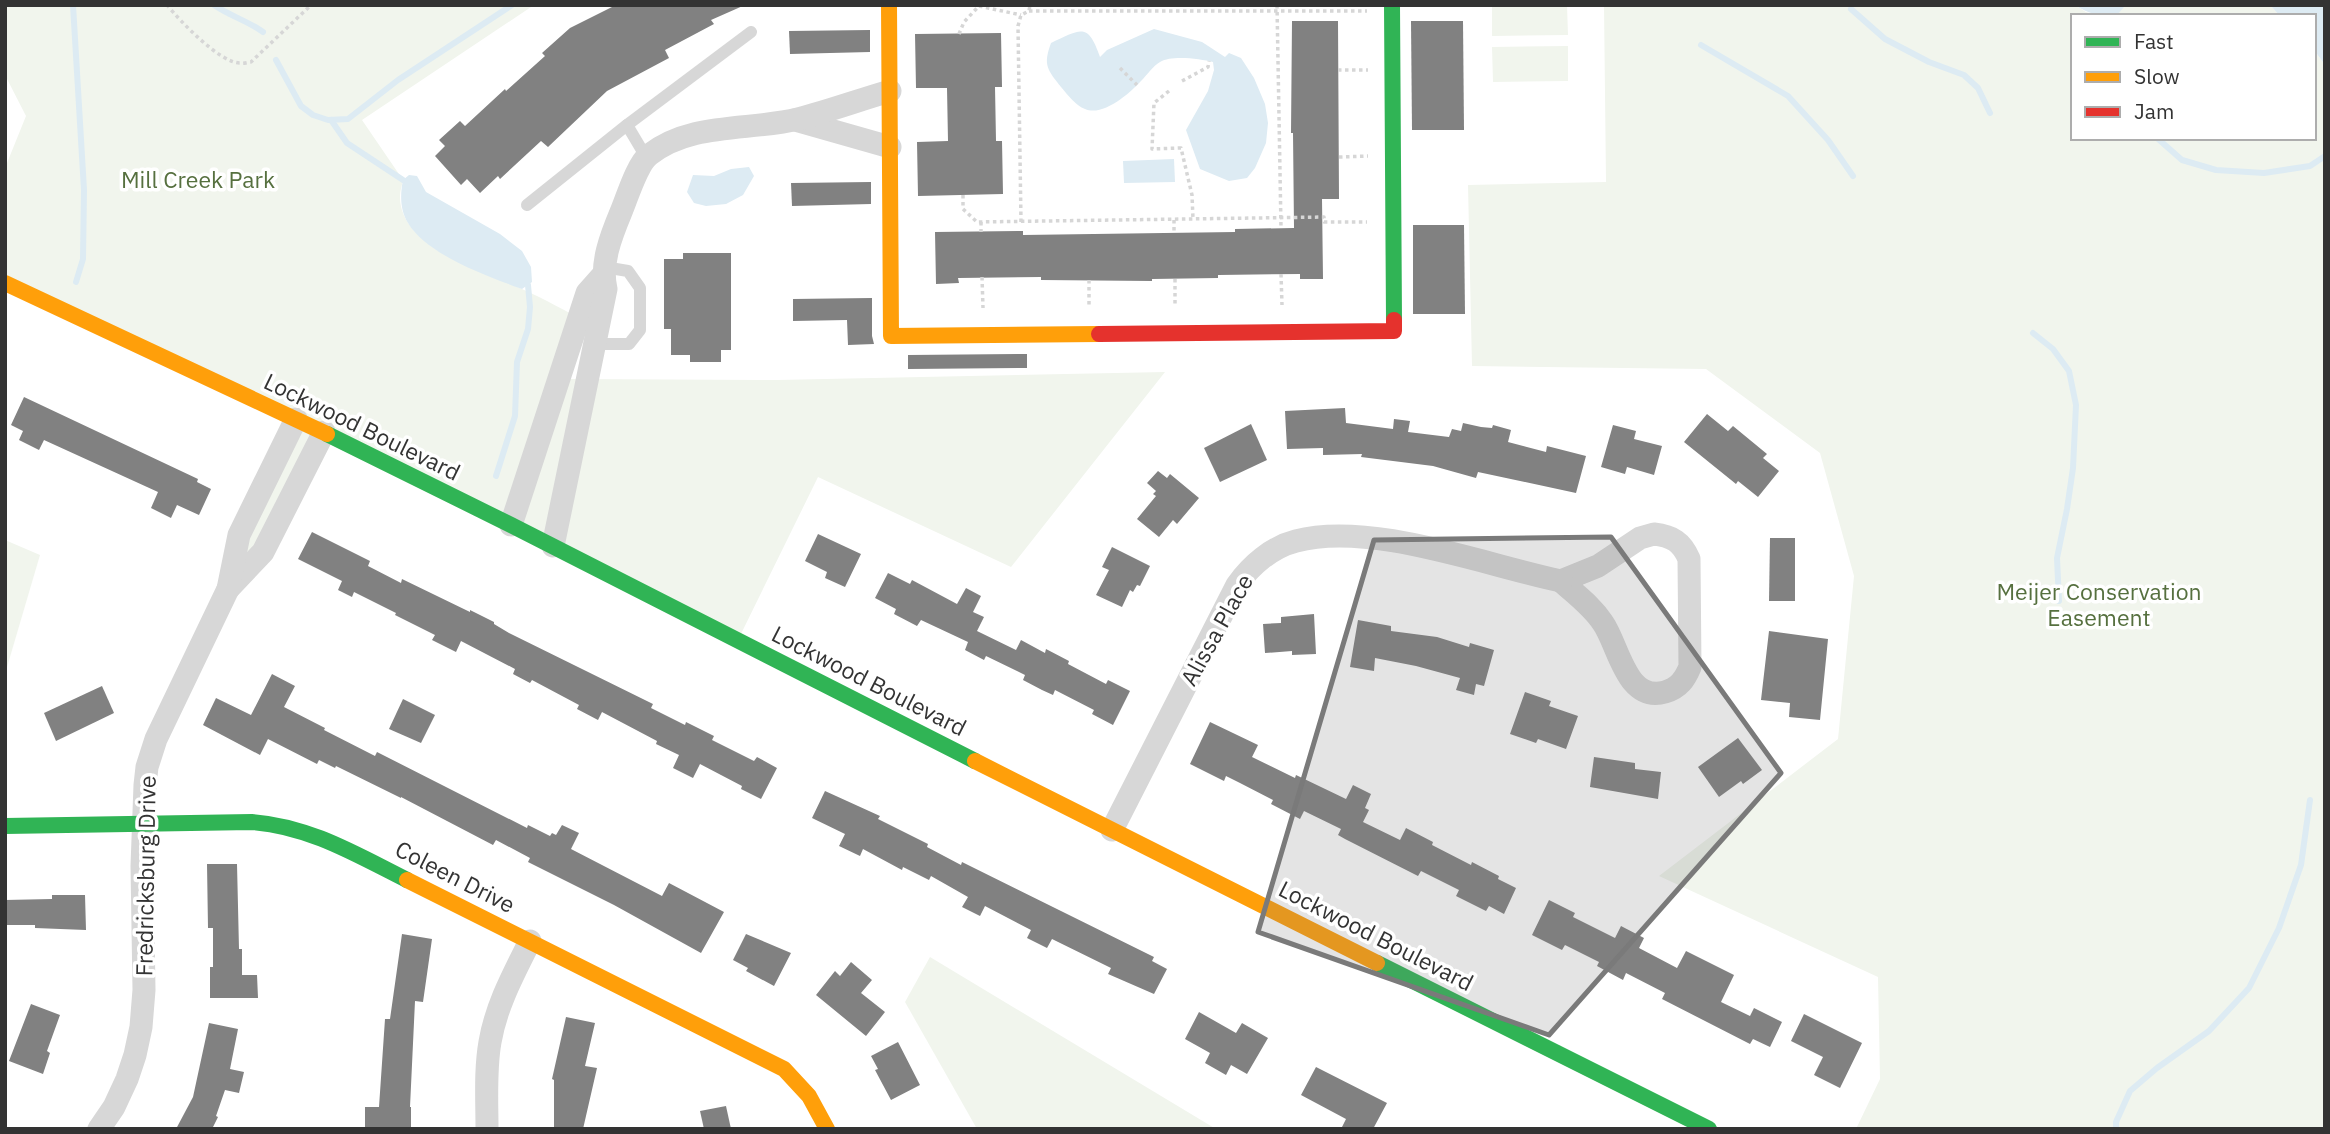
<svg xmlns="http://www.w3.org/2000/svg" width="2330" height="1134" font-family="'IBM Plex Sans',sans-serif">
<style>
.green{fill:#f1f5ed}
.water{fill:#ddebf3}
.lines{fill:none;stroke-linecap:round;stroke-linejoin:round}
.stream{stroke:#ddebf3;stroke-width:6}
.building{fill:#818181}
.path{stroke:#d6d6d6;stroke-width:3.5;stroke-dasharray:3.5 3.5;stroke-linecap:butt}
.lane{stroke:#d7d7d7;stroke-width:12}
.street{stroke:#d7d7d7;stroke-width:23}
.fast{stroke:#30b455;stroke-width:16}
.slow{stroke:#ff9f0a;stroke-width:16}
.jam{stroke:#e5322d;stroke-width:16}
.marked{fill:#7a7a7a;fill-opacity:0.2;stroke:#7a7a7a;stroke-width:5;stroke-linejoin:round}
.labels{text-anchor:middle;stroke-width:7;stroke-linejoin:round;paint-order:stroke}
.park-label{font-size:23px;fill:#56703f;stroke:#fff}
.street-label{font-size:23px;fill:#333;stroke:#fff}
</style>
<rect width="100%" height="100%" fill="#fff"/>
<!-- green -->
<g class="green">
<path d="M5,5H534L362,120L403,180C402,185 400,191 400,196C399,247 485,273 522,289C545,299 567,312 589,323L570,379L777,380L1165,372L1011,567L818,477L738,640L324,433L228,589L296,419L5,283V168L26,116L5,75Z"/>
<polygon points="1492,5 1567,5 1568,35 1492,36"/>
<polygon points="1604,5 2075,5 2086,12 2100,16 2073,16 2073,138 2314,138 2314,50 2325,65 2325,1129 1856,1129 1880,1079 1878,977 1659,876 1838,739 1854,576 1820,453 1706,369 1472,366 1468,185 1606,182"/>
<polygon points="2124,5 2270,5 2280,16 2116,16"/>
<polygon points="1568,46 1568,81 1493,82 1492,47"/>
<polygon points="5,540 40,555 5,674"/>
<polygon points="930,957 1216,1129 977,1129 905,1002"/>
</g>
<!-- water -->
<g class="water">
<path d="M2075,5H2124V7L2116,16C2100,16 2088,14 2075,5Z"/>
<polygon points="2270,5 2325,5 2325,65 2314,50 2314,16 2280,16"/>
<path d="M1154,29L1202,42L1225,57L1229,53L1241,58L1254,78L1265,104L1268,123L1266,143L1255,168L1247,178L1229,181L1200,169L1186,130L1208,91L1214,70L1213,62C1200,59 1172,55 1160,62C1153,66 1147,75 1141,81C1130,93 1103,117 1085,109C1076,106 1067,94 1061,87C1047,69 1043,65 1051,43C1081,29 1088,22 1100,57L1107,50Z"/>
<polygon points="1174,159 1175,182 1124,183 1123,161"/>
<polygon points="749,167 754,176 743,195 726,204 706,206 694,203 687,192 693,175 714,176 731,169"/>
<path d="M409,175L417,176L426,192L500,234L522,251L531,267L532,282L522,289C489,277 427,255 408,223C400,210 400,195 403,180Z"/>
</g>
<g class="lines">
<!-- stream -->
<g class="stream">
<polyline points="73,5 84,190 83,259 76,282"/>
<path d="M214,5C230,16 248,21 263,32"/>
<polyline points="1851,9 1885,39 1929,62 1964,75 1978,88 1990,113"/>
<polyline points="1701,45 1788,96 1828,140 1853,176"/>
<polyline points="276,60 301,106 313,115 328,120 348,119 398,80 512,5"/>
<polyline points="331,120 347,143 403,180"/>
<polyline points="2157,138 2182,160 2216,170 2264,173 2310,166 2325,156"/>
<polyline points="2033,333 2053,349 2069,371 2076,405 2073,468 2067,509 2057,558 2059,601"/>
<polyline points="496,476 515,416 517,362 528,329 530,307 528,285"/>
<polyline points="2116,1129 2116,1122 2130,1091 2157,1068 2209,1031 2249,988 2279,928 2301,865 2310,800"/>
</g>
</g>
<!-- building -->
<g class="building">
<polygon points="616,5 745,5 711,20 714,24 665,50 669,58 607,91 548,147 541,141 500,179 498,176 480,193 467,179 461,185 435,156 445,146 439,140 460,121 465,126 505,89 506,91 545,56 542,53 570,28"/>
<polygon points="1292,21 1338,21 1339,199 1322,199 1323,279 1300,279 1300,274 1218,275 1218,278 1152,279 1152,281 1041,280 1041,277 958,278 959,283 936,284 935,232 1023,231 1023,235 1235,232 1235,229 1294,228 1293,133 1291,133"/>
<polygon points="1411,21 1463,21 1464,130 1412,130"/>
<polygon points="870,30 870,52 790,54 789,31"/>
<polygon points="1001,33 1002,87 995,87 996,141 1002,141 1003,194 918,196 917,142 948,141 947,88 916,88 915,34"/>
<polygon points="871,182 871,204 792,206 791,183"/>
<polygon points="1413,225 1464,225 1465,314 1413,314"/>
<polygon points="683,253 731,253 731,350 721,350 721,362 690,362 690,355 671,355 671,329 664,329 664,259 683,259"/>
<polygon points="872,298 872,336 874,344 848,345 847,320 793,321 793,299"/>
<polygon points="1027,354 1027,368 908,369 908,355"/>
<polygon points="24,397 198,479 197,482 211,489 199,515 177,505 171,518 151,508 158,492 44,440 39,450 19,440 23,431 11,425"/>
<polygon points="1345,408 1346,423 1393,429 1394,419 1410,421 1408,432 1449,437 1452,429 1461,431 1463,423 1481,427 1492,428 1493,425 1511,430 1508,442 1546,452 1547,446 1586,456 1576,493 1478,472 1476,478 1433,466 1361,457 1362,454 1323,455 1323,448 1287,449 1285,411"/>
<polygon points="1707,414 1728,431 1733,426 1767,454 1763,458 1779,471 1758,497 1738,481 1736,484 1684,442"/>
<polygon points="1251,424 1267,460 1220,482 1204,448"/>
<polygon points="1613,425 1636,431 1634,439 1662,446 1654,475 1627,467 1625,474 1601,467"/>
<polygon points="1158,471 1167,478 1170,474 1199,498 1177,524 1173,520 1159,537 1137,519 1156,496 1153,494 1156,491 1147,483"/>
<polygon points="312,532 370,561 368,566 401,583 402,579 470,612 470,610 494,622 494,624 509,633 653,704 651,708 685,725 686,722 714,736 712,740 754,761 757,757 777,768 761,799 741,789 742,786 700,764 693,778 673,768 679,755 656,744 657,741 602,712 598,720 577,709 579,705 532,680 530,683 513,674 515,669 461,641 456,652 432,640 435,635 395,615 396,613 354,592 352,597 338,590 342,581 298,559"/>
<polygon points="818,534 861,554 845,587 825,578 827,572 805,561"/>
<polygon points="1770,538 1795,538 1795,601 1769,601"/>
<polygon points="1112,547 1150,566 1140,586 1137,585 1133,592 1130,590 1122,607 1096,595 1109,570 1102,567"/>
<polygon points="888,573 910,584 912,580 957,604 966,588 981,596 973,612 984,617 977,631 1016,650 1021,640 1045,653 1046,649 1069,661 1068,664 1106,684 1108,680 1130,691 1113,725 1092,714 1094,710 1055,690 1053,695 1042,690 1023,680 1025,675 986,656 984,660 965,650 968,642 921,620 917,626 894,614 896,609 875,598"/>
<polygon points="1314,614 1316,654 1292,655 1292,651 1265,653 1263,624 1281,623 1281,617"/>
<polygon points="1358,620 1391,626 1391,631 1437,637 1469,647 1470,643 1494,650 1484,686 1476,684 1474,695 1456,690 1460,678 1416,666 1375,658 1374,671 1350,667"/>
<polygon points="1769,631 1828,639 1820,720 1789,717 1790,703 1761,700"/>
<polygon points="272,674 295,686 284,707 325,728 324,730 375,756 377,752 527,828 528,825 550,836 552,833 556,835 562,825 579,833 571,849 662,896 669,883 724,912 701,953 614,905 528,862 530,858 496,840 493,845 401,797 401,798 336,766 335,768 319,760 317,764 268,739 260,755 203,725 216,698 251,715"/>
<polygon points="102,686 114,713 56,741 44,713"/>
<polygon points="1525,692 1551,701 1549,706 1578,716 1566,749 1538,739 1536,743 1510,734"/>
<polygon points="403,699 435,715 421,743 389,729"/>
<polygon points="1210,722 1258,745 1252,757 1295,778 1296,775 1346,799 1353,785 1371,794 1365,808 1369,810 1363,822 1400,840 1406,828 1433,842 1432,845 1471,865 1472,862 1499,876 1498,879 1516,888 1504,914 1489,906 1486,911 1456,896 1459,890 1421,871 1418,876 1345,839 1338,835 1341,829 1304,811 1300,819 1271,804 1273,800 1240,783 1226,776 1224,781 1190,764"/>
<polygon points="1738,738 1762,770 1743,784 1741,781 1719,797 1698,767"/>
<polygon points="1594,757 1635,763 1635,769 1661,772 1658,799 1590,787"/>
<polygon points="825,791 880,816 878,819 928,844 927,847 961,865 962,862 1154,957 1152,961 1167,969 1154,994 1108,974 1111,968 1052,939 1047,948 1027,938 1031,930 985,906 980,916 962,907 968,897 931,876 929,880 903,867 902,870 863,849 860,856 839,846 845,834 812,818"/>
<polygon points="207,864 237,864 239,949 242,949 242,975 257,975 258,998 210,998 210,967 213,967 213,928 208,928"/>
<polygon points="52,895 85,895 86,930 35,928 35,925 5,925 5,900 52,899"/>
<polygon points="1549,900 1575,913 1573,917 1615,938 1621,926 1644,938 1639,948 1677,968 1686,951 1734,975 1721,1002 1750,1016 1754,1008 1782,1022 1770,1047 1753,1039 1750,1044 1662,999 1665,993 1626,973 1623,980 1597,966 1599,962 1565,945 1562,950 1532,935"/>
<polygon points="402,934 432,939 423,1002 415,1001 410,1107 411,1107 411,1129 365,1129 365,1107 379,1107 385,1019 390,1019"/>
<polygon points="746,934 791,953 774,986 746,971 748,968 733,960"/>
<polygon points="851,962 872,980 861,993 885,1012 866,1036 816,995 835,971 840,976"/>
<polygon points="31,1004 60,1015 47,1051 50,1053 43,1074 9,1061"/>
<polygon points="1199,1012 1236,1033 1242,1023 1268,1038 1247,1074 1231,1065 1226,1075 1205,1063 1210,1053 1185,1039"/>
<polygon points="1804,1014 1862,1043 1840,1088 1814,1075 1823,1057 1791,1041"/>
<polygon points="566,1017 595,1023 585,1066 597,1068 583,1129 554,1129 554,1080 552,1079"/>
<polygon points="209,1023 238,1029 230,1069 244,1072 239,1093 225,1090 216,1116 218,1117 212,1129 176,1129 193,1097"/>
<polygon points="898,1042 920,1085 891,1100 875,1070 878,1069 871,1056"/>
<polygon points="1316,1067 1387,1103 1373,1129 1341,1129 1346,1119 1301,1095"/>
<polygon points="726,1106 731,1129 704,1129 700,1111"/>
</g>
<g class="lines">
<!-- path -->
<g class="path">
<path d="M167,5C180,21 220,63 240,63C244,64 248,62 251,62L311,5"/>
<polyline points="1277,5 1281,228"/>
<polyline points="1029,11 1367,11"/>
<polyline points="959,34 964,22 979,6 1021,15"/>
<polyline points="1120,68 1137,85"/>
<polyline points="1338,70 1368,70"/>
<polyline points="1182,81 1208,67 1209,61"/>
<polyline points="1169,91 1154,103 1152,149 1181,148 1192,195 1193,219"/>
<polyline points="1339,157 1368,156"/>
<polyline points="963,195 963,209 977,222 1324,217 1324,222 1367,222"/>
<polyline points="1174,220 1174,233"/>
<polyline points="981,222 981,232"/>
<polyline points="1021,222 1018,26 1021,15 1029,11 1030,5"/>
<polyline points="1281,274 1282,305"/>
<polyline points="982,277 983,308"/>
<polyline points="1175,279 1175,306"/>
<polyline points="1089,280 1089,307"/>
</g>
<!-- lane -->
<g class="lane">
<polyline points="627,125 751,32"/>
<polyline points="527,205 627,125 646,157"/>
<polyline points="594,344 629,344 640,330 640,288 628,271 604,267"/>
</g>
<!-- street -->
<g class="street">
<polyline points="795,120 890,147"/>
<polyline points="511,525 587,293 603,275"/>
<path d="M1654,534C1672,536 1682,542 1689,559L1690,667C1685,679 1679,688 1665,692C1626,703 1619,646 1603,623C1592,606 1575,594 1561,581L1598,566L1640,538Z"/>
<path d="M553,546L606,289C600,264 611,236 621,212C627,198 637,164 649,155C691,122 748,131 798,119C829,111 859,100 890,91"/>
<polyline points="228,589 263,552 324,432"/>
<path d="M1112,830L1237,585C1251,565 1272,547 1296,541C1370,521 1485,565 1561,581"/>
<polyline points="99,1129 114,1107 127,1079 135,1055 141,1027 144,990 142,866 145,785 147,767 156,739 228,589 239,535 296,419"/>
<path d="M487,1129C487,1100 485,1070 490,1042C496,1006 514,973 530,941"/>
</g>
<!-- fast -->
<g class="fast">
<polyline points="1392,5 1394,320"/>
<polyline points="327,434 511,525 975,761"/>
<path d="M5,826L252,822C309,826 357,855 407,880"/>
<polyline points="1377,963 1709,1129"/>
</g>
<!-- slow -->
<g class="slow">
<polyline points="889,5 891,336 1099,334"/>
<polyline points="5,283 327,434"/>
<polyline points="975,761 1377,963"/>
<polyline points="407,880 784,1069 809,1096 827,1129"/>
</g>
<!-- jam -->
<polyline class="jam" points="1099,334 1394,331 1394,320"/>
</g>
<!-- marked area -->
<path class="marked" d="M1611,537L1781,773L1549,1035L1258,932L1374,540Z"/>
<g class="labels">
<!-- park labels -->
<g class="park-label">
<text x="198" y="188">Mill Creek Park</text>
<text x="2099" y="600">Meijer Conservation<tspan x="2099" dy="26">Easement</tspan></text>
</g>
<!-- street labels -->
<g class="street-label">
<text transform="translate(362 427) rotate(26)" y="8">Lockwood Boulevard</text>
<text transform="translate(1217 630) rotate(-61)" y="8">Alissa Place</text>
<text transform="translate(869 681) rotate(27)" y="8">Lockwood Boulevard</text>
<text transform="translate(146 876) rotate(-89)" y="8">Fredricksburg Drive</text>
<text transform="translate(455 877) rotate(27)" y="8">Coleen Drive</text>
<text transform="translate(1376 936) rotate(27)" y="8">Lockwood Boulevard</text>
</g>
</g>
<!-- border -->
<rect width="2330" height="1134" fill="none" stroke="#333333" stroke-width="14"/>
<!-- legend -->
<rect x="2071" y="14" width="245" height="126" fill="#ffffff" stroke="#adadad" stroke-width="2"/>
<rect x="2085" y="37" width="35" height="10" fill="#30b455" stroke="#adadad" stroke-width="2"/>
<text x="2134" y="49" font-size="21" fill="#333333">Fast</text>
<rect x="2085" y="72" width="35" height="10" fill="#ff9f0a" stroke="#adadad" stroke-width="2"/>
<text x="2134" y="84" font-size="21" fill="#333333">Slow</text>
<rect x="2085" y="107" width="35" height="10" fill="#e5322d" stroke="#adadad" stroke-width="2"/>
<text x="2134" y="119" font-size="21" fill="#333333">Jam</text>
</svg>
